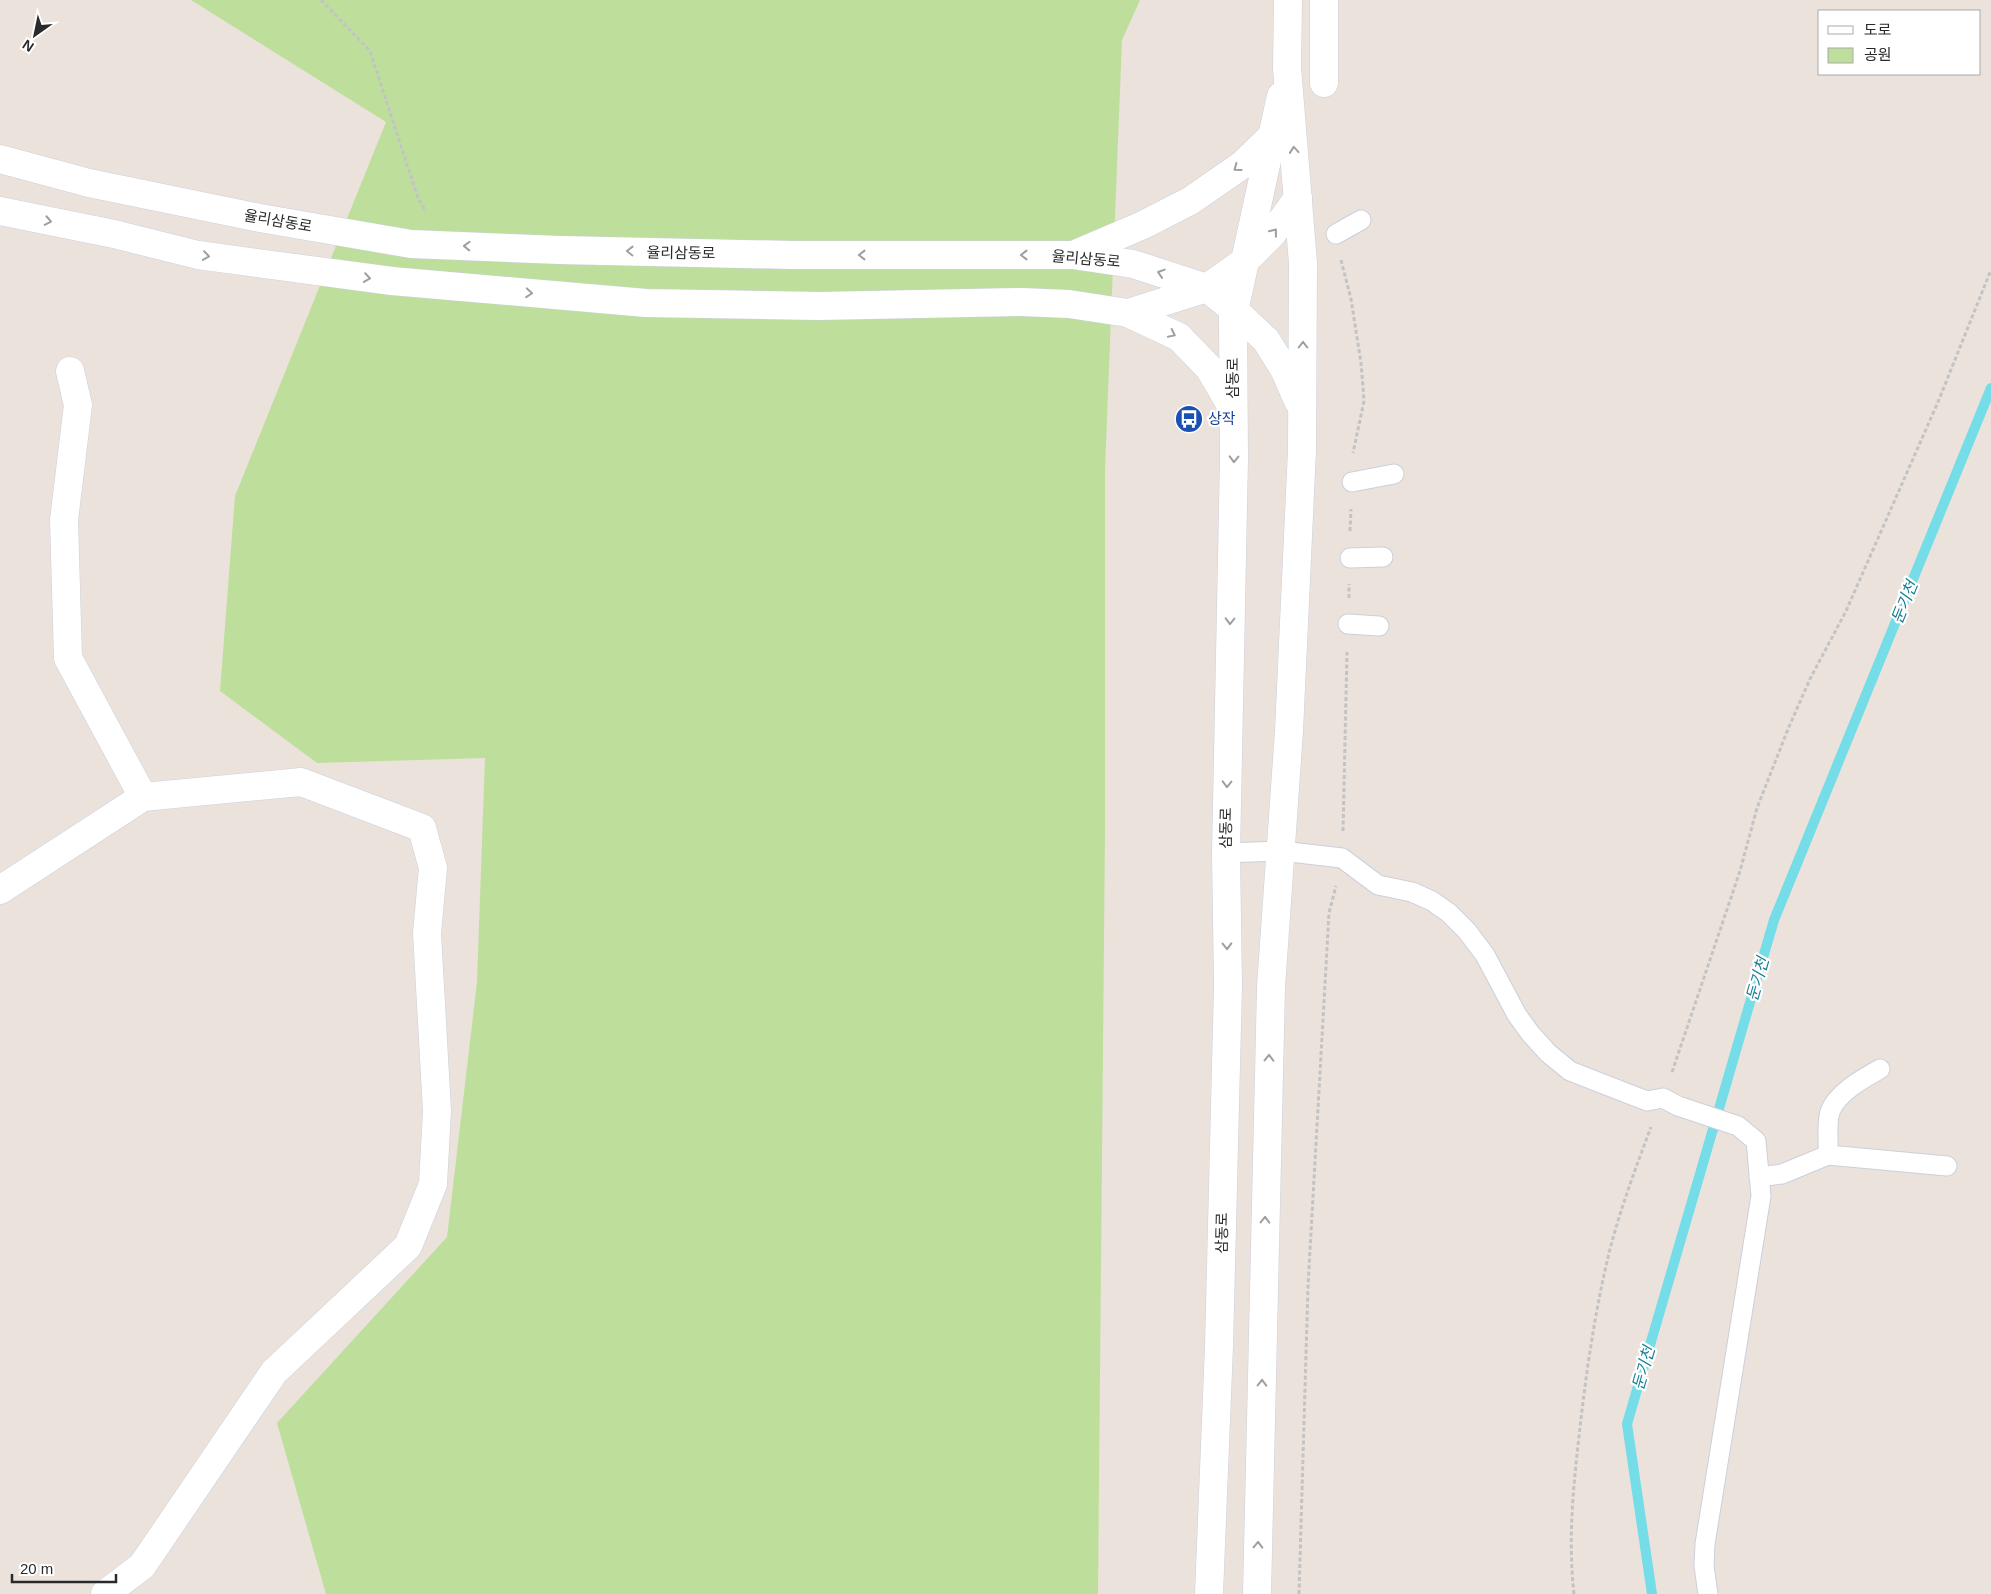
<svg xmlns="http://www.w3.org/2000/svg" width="1991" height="1594" font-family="Helvetica,'Noto Sans KR',sans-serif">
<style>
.green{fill:#bedf9b}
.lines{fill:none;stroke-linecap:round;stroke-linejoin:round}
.stream{stroke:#74dde8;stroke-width:10}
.lane-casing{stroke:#cbd0db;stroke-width:21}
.street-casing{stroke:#cbd0db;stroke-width:29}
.secondary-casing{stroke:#cbd0db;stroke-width:29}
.path{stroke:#c3c3c3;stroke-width:3;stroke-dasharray:4 2.5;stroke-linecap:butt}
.lane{stroke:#fff;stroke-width:19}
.street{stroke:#fff;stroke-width:28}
.secondary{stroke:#fff;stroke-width:28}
.oneway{stroke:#9f9f9f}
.labels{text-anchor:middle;stroke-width:4.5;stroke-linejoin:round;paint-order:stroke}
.street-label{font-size:15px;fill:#2a2a2a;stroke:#fff}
.transit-label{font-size:15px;fill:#164399;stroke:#fff;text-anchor:start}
.water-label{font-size:16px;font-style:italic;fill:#147d94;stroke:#fff}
</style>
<rect width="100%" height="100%" fill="#ebe2dc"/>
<!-- green -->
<polygon class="green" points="191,0 1140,0 1122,40 1105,469 1105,831 1098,1594 326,1594 277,1423 447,1237 477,982 485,758 317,763 220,691 235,496 386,122"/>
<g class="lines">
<!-- stream -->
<polyline class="stream" points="1652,1594 1627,1424 1774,920 1991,388"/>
<defs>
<g id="lane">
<polyline points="1336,234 1361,220"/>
<polyline points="1352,482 1394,474"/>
<polyline points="1350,558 1383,557"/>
<polyline points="1348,624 1379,626"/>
<polyline points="1226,853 1281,851 1342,858 1378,885 1412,892 1432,901 1449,913 1467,931 1485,955 1517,1015 1530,1033 1548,1053 1570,1071 1598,1082 1647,1101 1663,1098 1678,1106 1738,1126 1756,1141 1761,1196 1705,1544 1704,1566 1708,1594"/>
<path d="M1828,1155C1829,1142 1826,1124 1830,1112C1836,1093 1864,1078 1880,1069"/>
<polyline points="1759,1177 1782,1174 1828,1155 1947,1166"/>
</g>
<g id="street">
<polyline points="1324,0 1324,83"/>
<polyline points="70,371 78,405 64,520 68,658 143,797"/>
<polyline points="0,890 143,797 301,782 422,828 433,868 427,933 437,1111 433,1184 408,1246 274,1372 142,1566 105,1594"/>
</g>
<g id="secondary">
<polyline points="0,159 89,183 260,218 411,244 560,250 792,255 1073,255 1133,264 1207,288 1234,310 1266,340 1284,369 1298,401"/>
<polyline points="0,211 114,234 198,255 392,281 646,303 819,306 1021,302 1069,304 1128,313 1179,337 1209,368 1233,409"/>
<polyline points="1073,255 1143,225 1190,201 1242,165 1273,135"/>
<polyline points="1128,313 1207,288 1245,261 1272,234 1298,198"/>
<polyline points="1209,1594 1219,1346 1228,985 1226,853 1234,458 1233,316 1281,96"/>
<polyline points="1257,1594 1271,987 1289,731 1302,450 1303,263 1287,68 1288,0"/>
</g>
</defs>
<!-- lane casing -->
<use href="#lane" class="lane-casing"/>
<!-- street casing -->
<use href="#street" class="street-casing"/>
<!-- secondary casing -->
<use href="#secondary" class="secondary-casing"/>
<!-- path -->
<g class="path">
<polyline points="321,0 370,51 418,198 426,212"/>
<polyline points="1341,260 1351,299 1361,363 1363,387 1364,401 1353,453"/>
<polyline points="1350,531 1351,509"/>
<polyline points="1349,598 1349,584"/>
<polyline points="1343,831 1347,652"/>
<polyline points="1672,1072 1740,871 1757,808 1788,729 1810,679 1846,611 1938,402 1991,270"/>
<polyline points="1299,1594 1308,1286 1329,913 1336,886"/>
<path d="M1574,1594C1568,1540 1573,1490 1579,1436C1586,1373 1595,1310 1610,1249C1621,1207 1636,1167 1651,1127"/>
</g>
<!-- lane -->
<use href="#lane" class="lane"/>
<!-- street -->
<use href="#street" class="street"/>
<!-- secondary -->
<use href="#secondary" class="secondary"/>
</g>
<!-- one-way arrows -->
<defs><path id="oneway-chevron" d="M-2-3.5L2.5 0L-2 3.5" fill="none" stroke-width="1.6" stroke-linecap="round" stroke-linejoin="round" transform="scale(1.25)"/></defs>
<g class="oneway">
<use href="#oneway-chevron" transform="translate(1294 150) rotate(-95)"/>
<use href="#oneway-chevron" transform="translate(1237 168) rotate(144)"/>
<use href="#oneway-chevron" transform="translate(48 221) rotate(11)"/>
<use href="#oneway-chevron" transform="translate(1274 232) rotate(-52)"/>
<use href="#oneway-chevron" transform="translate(467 246) rotate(-178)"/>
<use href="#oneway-chevron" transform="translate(630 251) rotate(-179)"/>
<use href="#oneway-chevron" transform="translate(862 255) rotate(180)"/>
<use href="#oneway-chevron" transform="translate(1024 255) rotate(-180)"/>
<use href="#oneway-chevron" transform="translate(206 256) rotate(8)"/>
<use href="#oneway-chevron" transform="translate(1161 273) rotate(-162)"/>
<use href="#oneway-chevron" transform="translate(367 278) rotate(8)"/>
<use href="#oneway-chevron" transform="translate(529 293) rotate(5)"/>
<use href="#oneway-chevron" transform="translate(1172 334) rotate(26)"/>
<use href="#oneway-chevron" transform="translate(1303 345) rotate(-90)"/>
<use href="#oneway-chevron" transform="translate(1234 459) rotate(91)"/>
<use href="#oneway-chevron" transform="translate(1230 621) rotate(91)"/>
<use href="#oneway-chevron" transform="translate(1227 784) rotate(91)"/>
<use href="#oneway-chevron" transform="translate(1227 946) rotate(89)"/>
<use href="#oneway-chevron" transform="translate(1269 1058) rotate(-89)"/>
<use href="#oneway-chevron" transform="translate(1265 1220) rotate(-89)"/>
<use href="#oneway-chevron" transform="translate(1262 1383) rotate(-89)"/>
<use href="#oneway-chevron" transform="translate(1258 1545) rotate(-89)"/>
</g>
<!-- icons -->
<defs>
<symbol id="bus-disc" viewBox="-11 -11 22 22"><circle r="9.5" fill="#1a4fb4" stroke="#fff"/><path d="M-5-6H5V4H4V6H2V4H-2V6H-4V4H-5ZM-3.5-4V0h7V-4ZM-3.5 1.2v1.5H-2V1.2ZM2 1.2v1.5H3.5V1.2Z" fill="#fff"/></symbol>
</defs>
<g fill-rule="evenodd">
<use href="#bus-disc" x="1173" y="403" width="32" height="32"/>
</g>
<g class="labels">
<!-- street labels -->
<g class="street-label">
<text transform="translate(278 221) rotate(10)" y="5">율리삼동로</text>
<text transform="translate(681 253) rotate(1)" y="5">율리삼동로</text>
<text transform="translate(1086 259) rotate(5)" y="5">율리삼동로</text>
<text transform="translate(1233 378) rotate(-90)" y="5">삼동로</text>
<text transform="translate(1226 828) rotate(-89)" y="5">삼동로</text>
<text transform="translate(1222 1233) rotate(-89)" y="5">삼동로</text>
</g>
<!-- transit labels -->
<g class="transit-label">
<text x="1208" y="424">상작</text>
</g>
<!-- water labels -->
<g class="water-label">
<text transform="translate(1904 602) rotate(-68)" y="6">둔기천</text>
<text transform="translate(1757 979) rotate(-74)" y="6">둔기천</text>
<text transform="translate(1643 1368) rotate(-74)" y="6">둔기천</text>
</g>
</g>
<!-- legend -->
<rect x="1818" y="10" width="162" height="65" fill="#ffffff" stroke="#aaaaaa"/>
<rect x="1828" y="26" width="25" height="8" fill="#ffffff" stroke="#aaaaaa"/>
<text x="1864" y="35" font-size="15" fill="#2a2a2a">도로</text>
<rect x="1828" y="48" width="25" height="15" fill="#bedf9b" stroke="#aaaaaa"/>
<text x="1864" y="60" font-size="15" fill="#2a2a2a">공원</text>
<!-- north arrow -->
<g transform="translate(35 35) rotate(213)" stroke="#ffffff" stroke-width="4" paint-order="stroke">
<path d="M0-4L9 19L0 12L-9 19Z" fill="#2a2a2a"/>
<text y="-8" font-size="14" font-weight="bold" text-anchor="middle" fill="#2a2a2a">N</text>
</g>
<!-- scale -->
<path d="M12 1574v8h104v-8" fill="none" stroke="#2a2a2a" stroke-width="2.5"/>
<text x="20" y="1574" font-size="15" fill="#2a2a2a" stroke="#ffffff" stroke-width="4" paint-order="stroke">20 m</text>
</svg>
